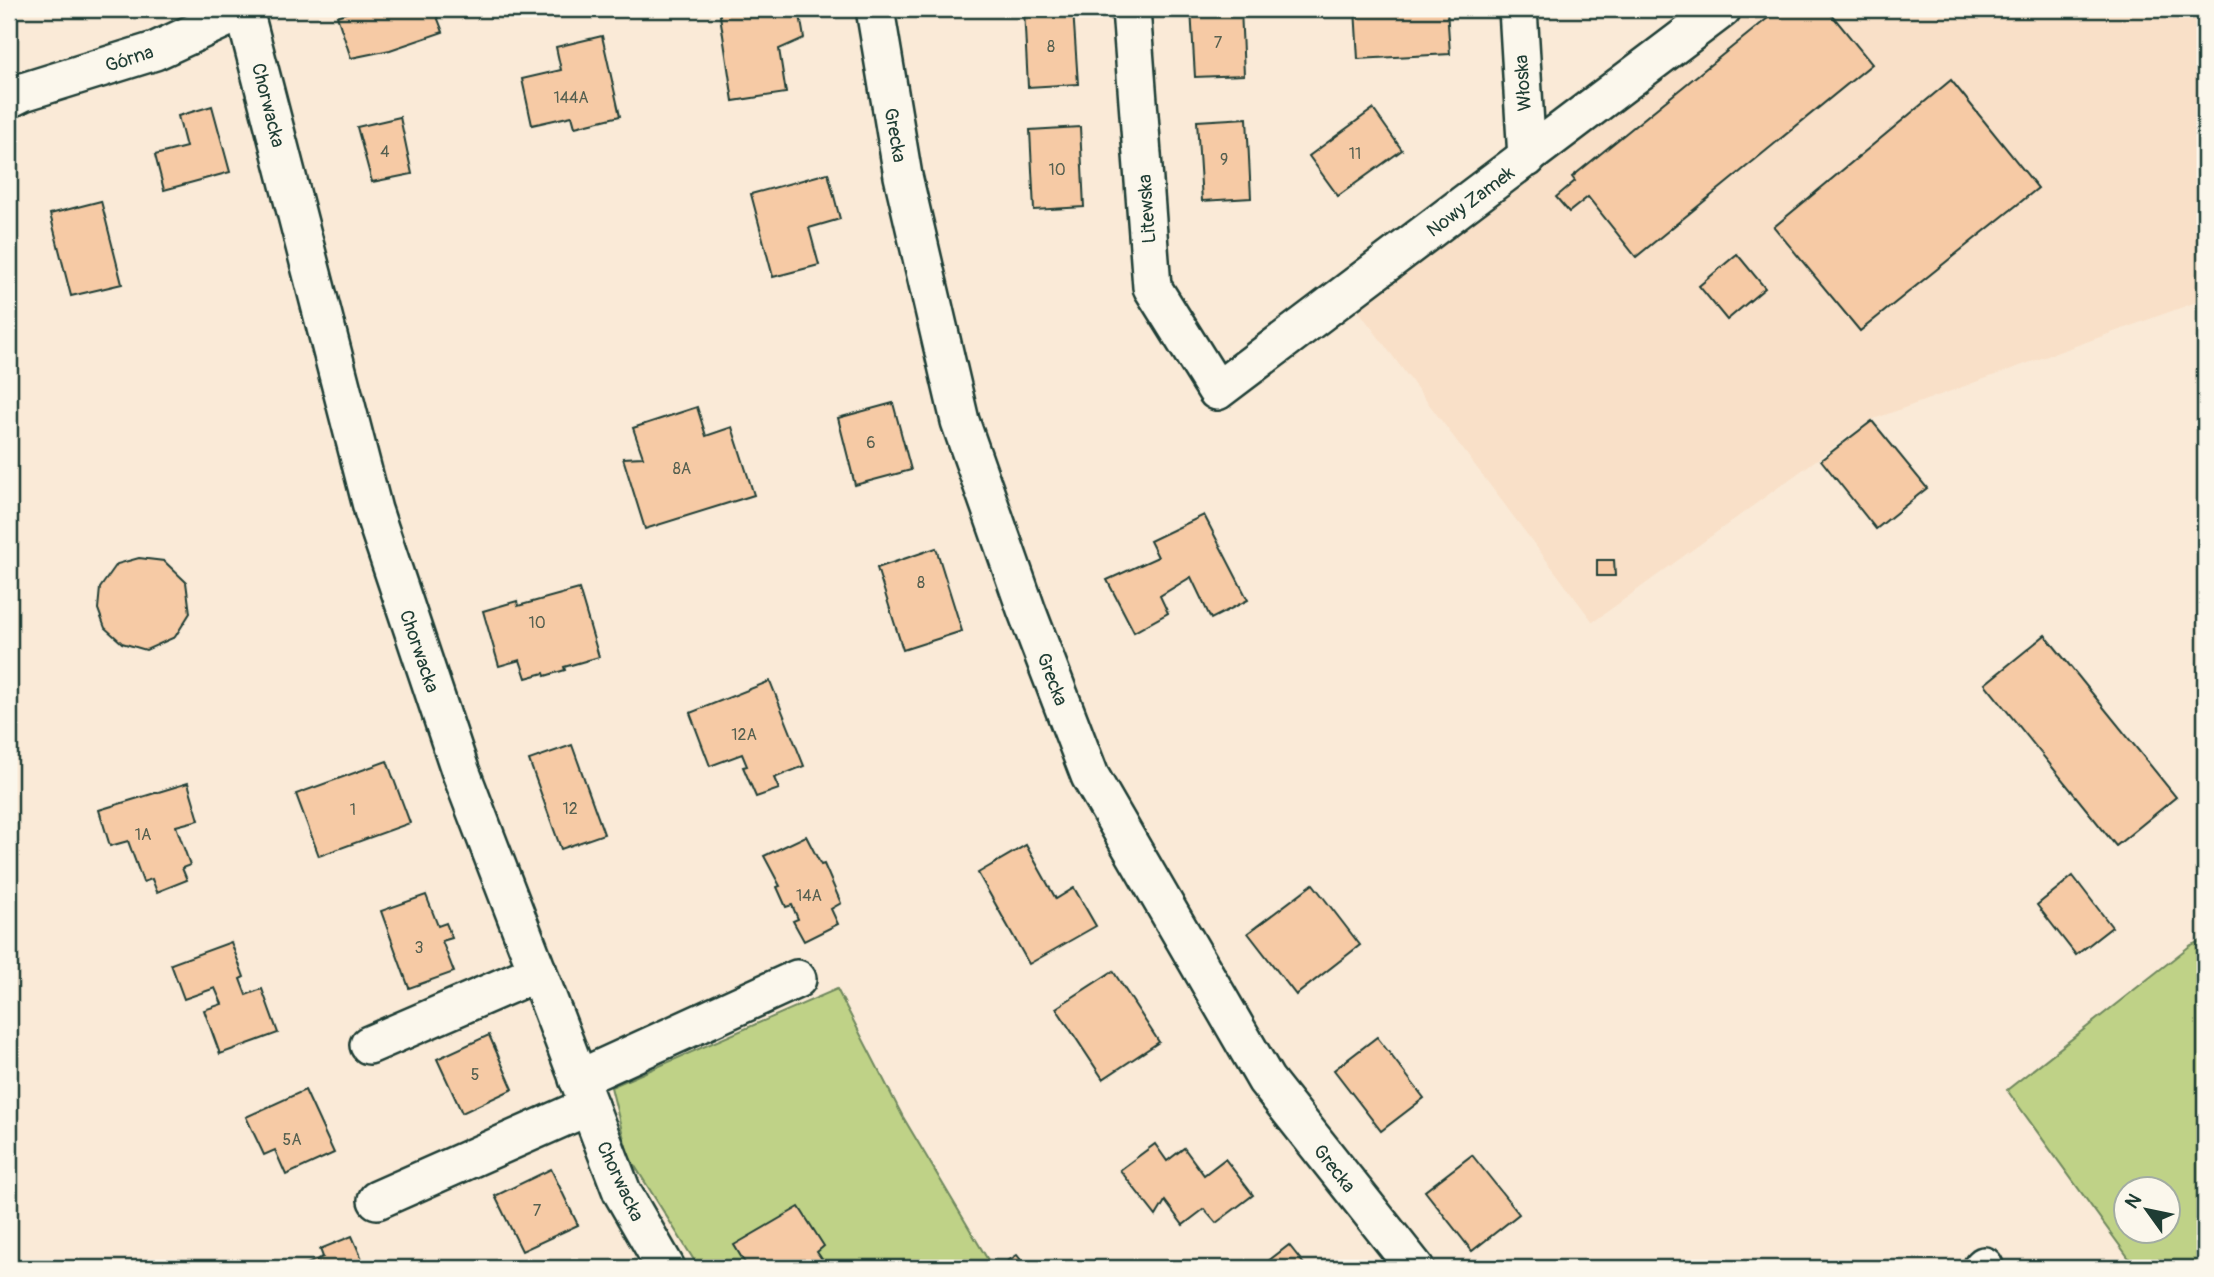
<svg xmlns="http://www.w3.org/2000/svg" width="2214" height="1277" font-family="Pangolin,sans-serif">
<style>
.built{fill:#f9e0c8}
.green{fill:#bfd287;stroke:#6f885e;stroke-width:2;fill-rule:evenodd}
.building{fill:#f6caa5;stroke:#1f3d34;stroke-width:2}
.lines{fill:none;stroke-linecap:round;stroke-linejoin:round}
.street-casing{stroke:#1f3d34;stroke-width:42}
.street{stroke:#fbf7ec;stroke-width:37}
.labels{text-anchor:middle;stroke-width:6;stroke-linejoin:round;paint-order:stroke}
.number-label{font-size:16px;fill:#556050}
.street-label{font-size:19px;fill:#1f3d34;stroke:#fbf7ec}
</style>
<rect width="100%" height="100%" fill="#faead7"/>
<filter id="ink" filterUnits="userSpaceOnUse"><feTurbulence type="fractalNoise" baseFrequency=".0143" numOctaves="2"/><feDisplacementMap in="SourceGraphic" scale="14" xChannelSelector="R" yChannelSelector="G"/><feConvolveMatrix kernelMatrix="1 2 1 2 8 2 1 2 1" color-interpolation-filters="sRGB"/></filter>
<g filter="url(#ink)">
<!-- built -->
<polygon class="built" points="1744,9 2205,9 2205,299 1871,420 1593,622 1355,306"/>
<!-- green -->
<g class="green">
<path d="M2205,939V1268H2136L2007,1090L2191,945ZM2126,1190H2168V1232H2126Z"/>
<polygon points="837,989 903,1117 988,1260 977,1268 699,1268 628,1155 611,1087"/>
</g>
<!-- building -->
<g class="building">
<polygon points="358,9 434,9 443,32 390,50 351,58 337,16"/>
<polygon points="719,9 799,9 804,38 779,49 786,93 733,101"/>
<polygon points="1024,9 1073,9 1078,84 1028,87"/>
<polygon points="1191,9 1241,9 1244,75 1195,77"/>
<polygon points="1355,9 1447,9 1450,54 1358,59"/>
<polygon points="1779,9 1827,9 1872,64 1636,257 1588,197 1569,212 1556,197 1575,181 1572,177"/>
<polygon points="602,36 620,116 575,127 572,116 532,125 522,79 561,70 556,47"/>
<polygon points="1951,80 2038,188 1860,331 1774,227"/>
<polygon points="212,106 230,172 164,190 155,155 186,147 178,116"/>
<polygon points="1373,109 1402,150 1338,196 1309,156"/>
<polygon points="400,117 412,174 372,182 357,127"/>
<polygon points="1247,118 1251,198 1202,201 1197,121"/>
<polygon points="1080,127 1084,207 1034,210 1030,130"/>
<polygon points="828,173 840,219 809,228 819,265 773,277 751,194"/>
<polygon points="101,201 122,284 71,296 50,214"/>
<polygon points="1737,254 1765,288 1727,320 1699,286"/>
<polygon points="893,403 911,470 855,485 838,418"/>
<polygon points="697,407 706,436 732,427 754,495 645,529 623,458 643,457 633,428"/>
<polygon points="1872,421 1927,488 1876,529 1821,460"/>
<polygon points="1204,515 1248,600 1211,619 1191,577 1160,596 1168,613 1134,632 1107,580 1158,557 1150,541"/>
<polygon points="936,548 962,631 903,650 877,568"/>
<polygon points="139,558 164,561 186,582 190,613 175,637 146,650 122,643 105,628 98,609 100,588 117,564"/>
<polygon points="1597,560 1614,560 1615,576 1597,576"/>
<polygon points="579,589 599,657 564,667 565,670 545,676 544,673 526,678 520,660 499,666 483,611 517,601 518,606"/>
<polygon points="2045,635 2176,797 2116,846 1985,684"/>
<polygon points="770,681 804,766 774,778 779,789 756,797 743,767 747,766 742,754 710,766 690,713"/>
<polygon points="572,745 604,834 561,849 529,760"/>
<polygon points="387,761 410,823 319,856 296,794"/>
<polygon points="188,783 199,820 176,826 190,865 182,868 187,880 157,892 152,879 143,882 128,841 110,846 99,810"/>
<polygon points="806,836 821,865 824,864 841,903 831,909 838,924 804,941 793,921 798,919 792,905 786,907 777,887 780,886 764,856"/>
<polygon points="1026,845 1056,899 1074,888 1096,926 1029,964 978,873"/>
<polygon points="2073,876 2112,927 2076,955 2037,905"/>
<polygon points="1313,884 1360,945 1296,995 1248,933"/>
<polygon points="426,895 438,926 446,923 452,938 442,941 454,972 409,988 381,911"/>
<polygon points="231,942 244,977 240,979 246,995 262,989 278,1033 220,1054 204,1010 222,1004 215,988 184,999 171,964"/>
<polygon points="1113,971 1159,1042 1103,1079 1056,1008"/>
<polygon points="489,1035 513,1089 462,1113 437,1059"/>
<polygon points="1377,1037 1424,1098 1381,1131 1334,1070"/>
<polygon points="305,1090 334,1153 286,1175 275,1150 264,1155 246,1117"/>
<polygon points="1155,1144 1167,1161 1184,1148 1204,1175 1225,1159 1253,1195 1216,1223 1204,1209 1183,1225 1165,1201 1156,1216 1120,1170"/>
<polygon points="1472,1155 1519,1214 1472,1251 1425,1191"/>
<polygon points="551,1169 578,1225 522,1251 495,1196"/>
<polygon points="799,1207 824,1246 817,1252 828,1268 748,1268 734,1245"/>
<polygon points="352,1236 366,1268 298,1268 323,1257 320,1249"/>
<polygon points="1289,1245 1307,1268 1259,1268"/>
<polygon points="1017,1255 1027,1268 997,1268"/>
</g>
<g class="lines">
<defs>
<g id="street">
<polyline points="875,9 903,176 960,421 1026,609 1090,776 1266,1080 1415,1268"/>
<polyline points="1131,9 1152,287 1217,391 1722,9"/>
<polyline points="1518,9 1527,158"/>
<polyline points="244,10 373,510 460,770 589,1106 622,1192 666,1268"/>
<polyline points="9,99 23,92 155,51 246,9"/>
<polyline points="369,1045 538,972"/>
<polyline points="578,1079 797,979"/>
<polyline points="377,1200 589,1106"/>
<polyline points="1982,1268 1984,1266"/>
</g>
</defs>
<!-- street casing -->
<use href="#street" class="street-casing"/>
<!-- street -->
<use href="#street" class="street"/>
</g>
</g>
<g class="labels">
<!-- number labels -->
<g class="number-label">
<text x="1218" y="48">7</text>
<text x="1051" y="52">8</text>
<text x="571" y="103">144A</text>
<text x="385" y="157">4</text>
<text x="1355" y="159">11</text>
<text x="1224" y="165">9</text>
<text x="1057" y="175">10</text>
<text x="871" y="448">6</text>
<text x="682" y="474">8A</text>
<text x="921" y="588">8</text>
<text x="537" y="628">10</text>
<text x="744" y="740">12A</text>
<text x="570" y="814">12</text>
<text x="353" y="815">1</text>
<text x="143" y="840">1A</text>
<text x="809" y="901">14A</text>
<text x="419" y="953">3</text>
<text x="475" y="1080">5</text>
<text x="292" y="1145">5A</text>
<text x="537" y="1216">7</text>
</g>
<!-- street labels -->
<g class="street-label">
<text transform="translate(129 58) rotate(-18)" y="7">Górna</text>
<text transform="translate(1522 83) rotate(-94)" y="7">Włoska</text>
<text transform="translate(269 105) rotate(76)" y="7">Chorwacka</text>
<text transform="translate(896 135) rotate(80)" y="7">Grecka</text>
<text transform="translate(1470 201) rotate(-37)" y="7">Nowy Zamek</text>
<text transform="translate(1146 209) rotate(-94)" y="7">Litewska</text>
<text transform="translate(420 651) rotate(71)" y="7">Chorwacka</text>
<text transform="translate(1053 679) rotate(69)" y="7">Grecka</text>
<text transform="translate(1335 1168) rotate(52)" y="7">Grecka</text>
<text transform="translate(621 1181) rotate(65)" y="7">Chorwacka</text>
</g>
</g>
<!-- margin -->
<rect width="2214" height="1277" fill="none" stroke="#fbf7ec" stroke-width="35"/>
<rect x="18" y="18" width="2179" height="1242" fill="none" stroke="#1f3d34" stroke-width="2.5" filter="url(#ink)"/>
<!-- north arrow -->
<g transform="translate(2147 1210) rotate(303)"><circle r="33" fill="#fbf7ec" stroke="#a3ada2" stroke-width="2"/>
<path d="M0-5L12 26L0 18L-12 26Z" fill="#1f3d34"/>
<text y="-10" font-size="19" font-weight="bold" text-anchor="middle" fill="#1f3d34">N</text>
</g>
</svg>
